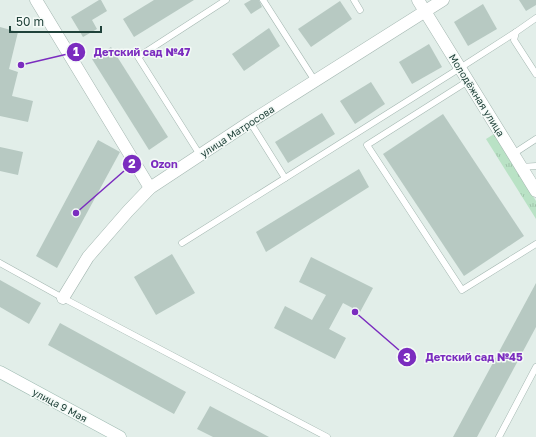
<svg xmlns="http://www.w3.org/2000/svg" width="536" height="437" font-family="'Golos Text',sans-serif">
<style>
.grass{fill:url(#grass-tufts)}
.building{fill:#b7c9c2}
.lines{fill:none;stroke-linecap:round;stroke-linejoin:round}
.service-casing{stroke:#a4b7b1;stroke-width:7}
.minor-casing{stroke:#a4b7b1;stroke-width:13}
.secondary-casing{stroke:#9fbbb2;stroke-width:13}
.service{stroke:#fff;stroke-width:6}
.minor{stroke:#fff;stroke-width:12}
.secondary{stroke:#fff;stroke-width:12}
.labels{text-anchor:middle;stroke-width:3;stroke-linejoin:round;paint-order:stroke}
.street-label{font-size:10px;fill:#20423a;stroke:#f4faf7}
.leader{fill:none;stroke:#7b2cbf;stroke-width:1.5}
.callout-dot{fill:#7b2cbf;stroke:#f4faf7;stroke-width:1.5}
.mark-label{font-size:12px;text-anchor:middle;font-weight:bold;fill:#fff}
.callout-label{font-size:11px;text-anchor:middle;font-weight:bold;fill:#7b2cbf;stroke:#f4faf7;stroke-width:3;stroke-linejoin:round;paint-order:stroke}
</style>
<defs>
<pattern id="grass-tufts" width="24" height="20" patternUnits="userSpaceOnUse"><rect width="24" height="20" fill="#b9e2c5"/><path d="M3 7l-1-3M5 7V3M7 7l1-3M15 17l-1-3M17 17v-4M19 17l1-3" fill="none" stroke="#9fc3aa"/></pattern>
</defs>
<rect width="100%" height="100%" fill="#e2eee9"/>
<!-- grass -->
<polygon class="grass" points="494,134 536,201 536,219 486,139"/>
<!-- building -->
<g class="building">
<polygon points="99,0 101,0 107,11 92,20 97,29 83,37 71,17"/>
<polygon points="154,0 194,0 134,37 123,19"/>
<polygon points="251,0 259,0 262,7 251,14 244,4"/>
<polygon points="519,0 536,0 536,5 526,11"/>
<polygon points="340,1 352,19 311,47 298,29"/>
<polygon points="483,4 497,29 468,46 454,22"/>
<polygon points="0,27 18,32 9,69 18,72 12,96 33,101 28,122 0,116"/>
<polygon points="269,28 280,46 244,71 232,54"/>
<polygon points="429,44 442,67 412,84 399,62"/>
<polygon points="111,47 168,137 149,150 92,59"/>
<polygon points="371,82 385,104 355,124 340,101"/>
<polygon points="322,113 335,134 288,163 275,142"/>
<polygon points="443,114 524,236 464,276 383,154"/>
<polygon points="98,140 120,152 57,268 36,256"/>
<polygon points="0,147 23,152 18,175 0,171"/>
<polygon points="359,169 369,187 266,252 256,232"/>
<polygon points="172,254 195,293 156,315 134,277"/>
<polygon points="311,257 373,288 360,312 343,303 329,329 346,338 335,359 274,328 285,306 312,320 326,295 299,282"/>
<polygon points="0,280 41,303 29,324 0,307"/>
<polygon points="536,283 536,327 477,437 453,437"/>
<polygon points="60,323 186,392 174,414 48,345"/>
<polygon points="210,406 269,437 213,437 197,429"/>
</g>
<g class="lines">
<defs>
<g id="service">
<polyline points="263,0 315,81"/>
<polyline points="354,0 360,10"/>
<polyline points="536,18 516,32 514,40 536,74"/>
<polyline points="468,81 367,145 462,290 536,244"/>
<polyline points="250,122 285,178"/>
<polyline points="513,154 536,139"/>
<polyline points="200,155 138,57 226,0"/>
<polyline points="521,167 536,166"/>
<polyline points="182,243 460,68 516,32"/>
<polyline points="0,263 63,298 327,437"/>
<polyline points="499,437 536,367"/>
</g>
<g id="minor">
<polyline points="36,0 150,188"/>
<polyline points="418,0 536,191"/>
<polyline points="63,298 88,257 128,211 150,188 250,122 443,0"/>
</g>
<polyline id="secondary" points="0,372 120,437"/>
</defs>
<!-- service casing -->
<use href="#service" class="service-casing"/>
<!-- minor casing -->
<use href="#minor" class="minor-casing"/>
<!-- secondary casing -->
<use href="#secondary" class="secondary-casing"/>
<!-- service -->
<use href="#service" class="service"/>
<!-- minor -->
<use href="#minor" class="minor"/>
<!-- secondary -->
<use href="#secondary" class="secondary"/>
</g>
<g class="labels">
<!-- street labels -->
<g class="street-label">
<text transform="translate(477 95) rotate(58)" y="4">Молодёжная улица</text>
<text transform="translate(237 131) rotate(-33)" y="4">улица Матросова</text>
<text transform="translate(60 405) rotate(28)" y="4">улица 9 Мая</text>
</g>
</g>
<!-- callouts -->
<path class="leader" d="M21 65L76 52M76 213L132 164M355 312L407 357"/>
<g class="callout-dot">
<circle cx="21" cy="65" r="4"/>
<circle cx="76" cy="213" r="4"/>
<circle cx="355" cy="312" r="4"/>
<circle cx="76" cy="52" r="10"/>
<circle cx="132" cy="164" r="10"/>
<circle cx="407" cy="357" r="10"/>
</g>
<g class="mark-label">
<text x="76" y="56">1</text>
<text x="132" y="168">2</text>
<text x="407" y="362">3</text>
</g>
<g class="callout-label">
<text x="142" y="56">Детский сад №47</text>
<text x="164" y="168">Ozon</text>
<text x="474" y="361">Детский сад №45</text>
</g>
<!-- scale -->
<path d="M10 26v6h91v-6" fill="none" stroke="#20423a" stroke-width="2"/>
<text x="16" y="26" font-size="12" fill="#20423a" stroke="#f4faf7" stroke-width="3" paint-order="stroke">50 m</text>
</svg>
